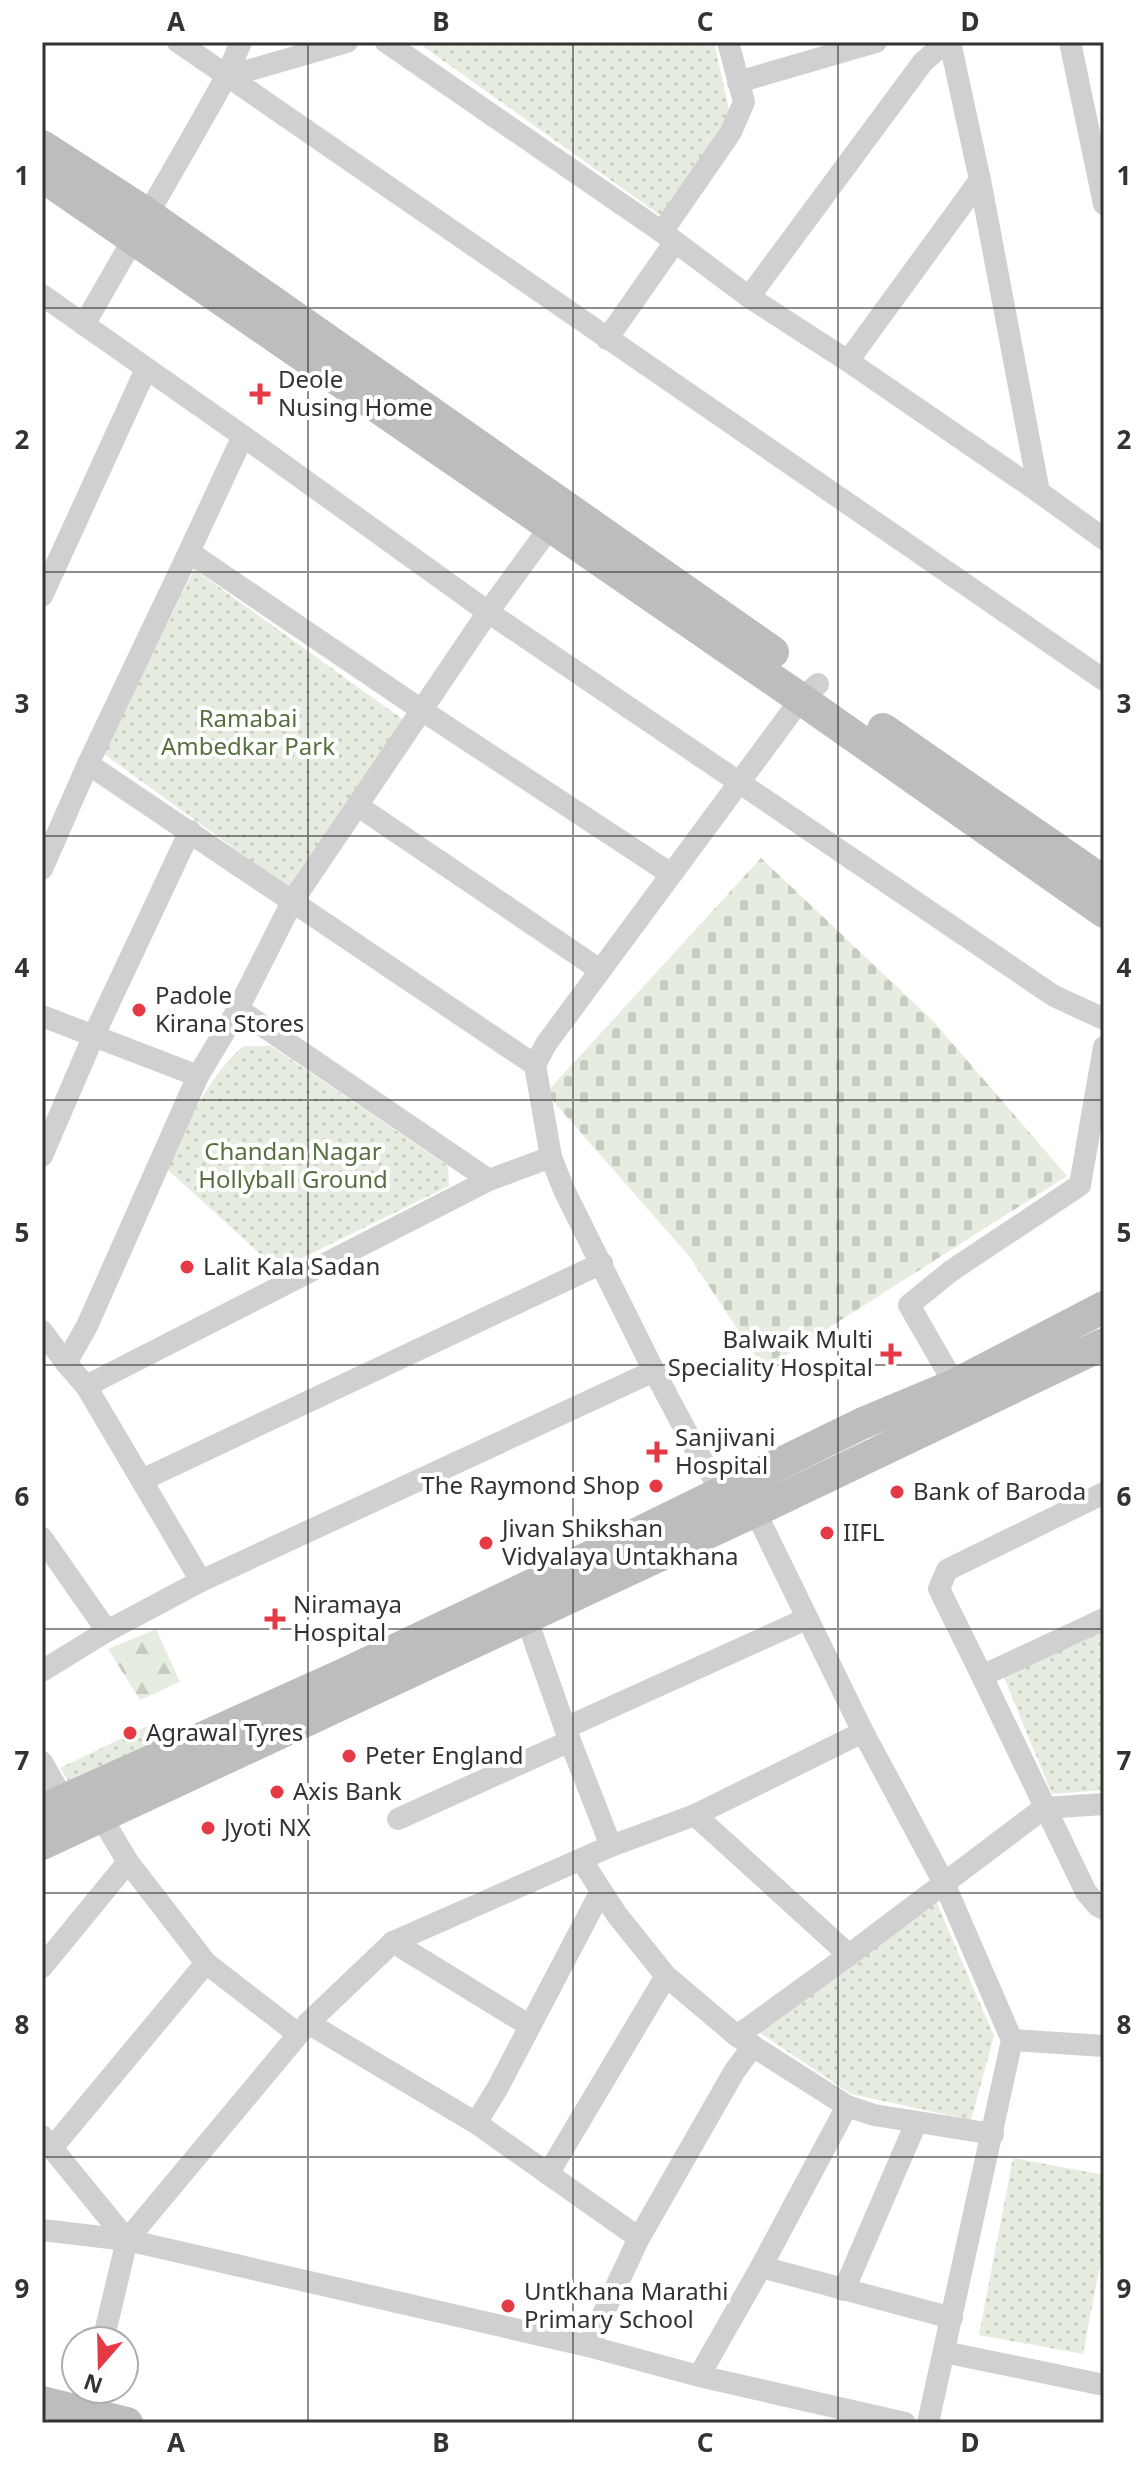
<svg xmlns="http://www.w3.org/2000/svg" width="1146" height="2465" font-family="'Noto Sans',sans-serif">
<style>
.green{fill:url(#green-dots)}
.forest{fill:url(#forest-firs)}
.cemetery{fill:url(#cemetery-stones)}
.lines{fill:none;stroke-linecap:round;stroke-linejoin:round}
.street{stroke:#d0d0d0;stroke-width:22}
.secondary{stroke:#bdbdbd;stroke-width:32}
.grid{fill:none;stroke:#333;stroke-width:2;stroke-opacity:0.55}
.poi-dot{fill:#e63946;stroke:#fff;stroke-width:3}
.labels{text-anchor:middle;stroke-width:8;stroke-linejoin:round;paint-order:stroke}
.poi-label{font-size:24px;fill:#333;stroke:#fff;text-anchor:start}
.park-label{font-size:24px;fill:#56703f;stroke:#fff}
.neatline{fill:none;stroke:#333;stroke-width:3}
.grid-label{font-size:26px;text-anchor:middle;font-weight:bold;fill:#333}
</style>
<defs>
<pattern id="green-dots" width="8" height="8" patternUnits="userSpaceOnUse" patternTransform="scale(2)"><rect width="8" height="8" fill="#e6ecdf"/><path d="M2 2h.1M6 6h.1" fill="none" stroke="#c6cbc0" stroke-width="1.8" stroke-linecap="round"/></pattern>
<pattern id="forest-firs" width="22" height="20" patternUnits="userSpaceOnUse" patternTransform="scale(2)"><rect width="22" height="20" fill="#e6ecdf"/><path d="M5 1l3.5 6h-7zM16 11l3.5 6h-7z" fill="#c6cbc0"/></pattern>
<pattern id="cemetery-stones" width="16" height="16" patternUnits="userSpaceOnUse" patternTransform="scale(2)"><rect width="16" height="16" fill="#e6ecdf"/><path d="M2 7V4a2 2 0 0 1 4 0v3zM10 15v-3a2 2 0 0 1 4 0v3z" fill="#c6cbc0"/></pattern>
</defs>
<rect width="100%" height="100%" fill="#fff"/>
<!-- green -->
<g class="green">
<polygon points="417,42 714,42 729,110 727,124 664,218"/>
<polygon points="194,569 405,721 290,889 104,754"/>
<path d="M244,1046H271L448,1166L449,1186L278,1270L166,1168C188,1126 206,1077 244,1046Z"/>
<polygon points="1104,1623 1104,1790 1052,1794 1000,1668"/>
<polygon points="153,1723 161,1742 71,1785 60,1768"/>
<polygon points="936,1901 994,2036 971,2120 851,2094 757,2031"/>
<polygon points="1013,2158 1104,2175 1104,2243 1083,2354 979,2335"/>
</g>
<!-- forest -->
<polygon class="forest" points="156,1629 180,1682 140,1700 108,1649"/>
<!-- cemetery -->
<polygon class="cemetery" points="761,858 933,1021 1067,1176 764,1369 689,1256 546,1093"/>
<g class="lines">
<!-- street -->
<g class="street">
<polyline points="178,42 1104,680"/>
<polyline points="386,42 662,232 749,297 848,361 1039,492 1104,539"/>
<polyline points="950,42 980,180 1039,492"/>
<polyline points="1070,42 1104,204"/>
<polyline points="226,77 241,42"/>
<polyline points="738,82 876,42"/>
<polyline points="662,232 731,132 744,102 728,42"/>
<polyline points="42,295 243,436 488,612 1054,996 1104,1019"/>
<polyline points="749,297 923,62 946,42"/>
<path d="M84,325C131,242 180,160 226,77L347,42"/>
<polyline points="607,339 675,242"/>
<polyline points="848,361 980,180"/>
<polyline points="189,552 243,436"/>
<polyline points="42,596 146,369"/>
<polyline points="818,684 801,699 546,1044 535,1065 551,1157 564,1190 654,1371 696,1450 722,1492 755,1511 863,1732 944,1883 1012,2040 928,2423"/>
<polyline points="88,764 189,552 423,711 671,874"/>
<polyline points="358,806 600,970"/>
<polyline points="42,869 88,764 535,1065"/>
<polyline points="238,1009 489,1180 551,1157"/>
<polyline points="42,1016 198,1076"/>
<polyline points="42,1156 94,1035 190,831"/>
<polyline points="42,1331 66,1363"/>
<polyline points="86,1386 489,1180"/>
<polyline points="962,1397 909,1305 951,1271 1080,1185 1104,1047"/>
<polyline points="142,1480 602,1263"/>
<polyline points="42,1538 107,1631"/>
<polyline points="201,1581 86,1386 66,1363 87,1326 198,1076 238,1009 292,902 488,612 558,516"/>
<polyline points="526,1617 565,1728 611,1846"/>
<polyline points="1104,1619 982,1676 1086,1892 1098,1906 1104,1909"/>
<polyline points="42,1671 107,1631 201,1581 654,1371"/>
<polyline points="982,1676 939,1589 947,1570 1104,1493"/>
<polyline points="565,1728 806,1619"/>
<polyline points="42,1762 64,1801 101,1817 128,1862 206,1963 298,2034"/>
<polyline points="695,1815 849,1955"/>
<polyline points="398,1819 570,1741"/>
<polyline points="582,1861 617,1915 666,1976 737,2036 847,2106 874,2115 993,2134"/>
<polyline points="393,1942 530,2026"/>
<polyline points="42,1967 128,1862"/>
<polyline points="308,2023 476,2123 639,2238"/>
<polyline points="737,2036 849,1955 1044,1808 1104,1804"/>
<polyline points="1012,2040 1104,2046"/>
<polyline points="476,2123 497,2089 601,1891"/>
<polyline points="42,2136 127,2240"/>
<polyline points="52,2148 206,1963"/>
<polyline points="548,2174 666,1976"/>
<polyline points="42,2230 127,2240 588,2346 699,2376 905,2423"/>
<polyline points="761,2267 952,2318"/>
<polyline points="844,2290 916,2123"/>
<polyline points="103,2341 127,2240 308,2023 393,1942 611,1846 695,1815 863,1732"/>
<polyline points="588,2346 639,2238 734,2072 753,2046"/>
<polyline points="944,2352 1104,2385"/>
<polyline points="699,2376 761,2267 847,2106"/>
<polyline points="86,2413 92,2389"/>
</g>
<!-- secondary -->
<g class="secondary">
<polyline points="42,146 149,215 773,652"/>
<polyline points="42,176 801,699 1104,912"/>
<polyline points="883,729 1104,882"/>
<polyline points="42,1810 344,1674 538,1582 863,1423 954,1385 1104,1307"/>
<polyline points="42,1844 755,1511 1104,1344"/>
<polyline points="42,2402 127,2423"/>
</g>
</g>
<!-- grid -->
<path class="grid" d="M308,42V2423M573,42V2423M838,42V2423M42,308H1104M42,572H1104M42,836H1104M42,1100H1104M42,1365H1104M42,1629H1104M42,1893H1104M42,2157H1104"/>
<!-- markers -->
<g class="poi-dot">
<path d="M256 382h8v8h8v8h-8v8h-8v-8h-8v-8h8z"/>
<circle cx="139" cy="1010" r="8"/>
<circle cx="187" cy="1267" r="8"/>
<path d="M887 1342h8v8h8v8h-8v8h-8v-8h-8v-8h8z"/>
<path d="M653 1440h8v8h8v8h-8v8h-8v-8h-8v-8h8z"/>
<circle cx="656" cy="1486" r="8"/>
<circle cx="897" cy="1492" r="8"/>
<circle cx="827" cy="1533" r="8"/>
<circle cx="486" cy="1543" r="8"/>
<path d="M271 1607h8v8h8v8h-8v8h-8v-8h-8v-8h8z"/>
<circle cx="130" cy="1733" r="8"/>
<circle cx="349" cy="1756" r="8"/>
<circle cx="277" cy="1792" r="8"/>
<circle cx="208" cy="1828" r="8"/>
<circle cx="508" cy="2306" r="8"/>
</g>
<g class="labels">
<!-- poi labels -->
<g class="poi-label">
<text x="278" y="388">Deole<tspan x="278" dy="28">Nusing Home</tspan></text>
<text x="155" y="1004">Padole<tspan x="155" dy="28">Kirana Stores</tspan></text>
<text x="203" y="1275">Lalit Kala Sadan</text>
<text x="873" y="1348" text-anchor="end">Balwaik Multi<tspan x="873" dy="28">Speciality Hospital</tspan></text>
<text x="675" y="1446">Sanjivani<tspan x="675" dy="28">Hospital</tspan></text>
<text x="640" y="1494" text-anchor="end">The Raymond Shop</text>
<text x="913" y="1500">Bank of Baroda</text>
<text x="502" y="1537">Jivan Shikshan<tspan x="502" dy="28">Vidyalaya Untakhana</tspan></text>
<text x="843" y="1541">IIFL</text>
<text x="293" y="1613">Niramaya<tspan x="293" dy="28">Hospital</tspan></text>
<text x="146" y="1741">Agrawal Tyres</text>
<text x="365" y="1764">Peter England</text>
<text x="293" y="1800">Axis Bank</text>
<text x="224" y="1836">Jyoti NX</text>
<text x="524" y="2300">Untkhana Marathi<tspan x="524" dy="28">Primary School</tspan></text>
</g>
<!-- park labels -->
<g class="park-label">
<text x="248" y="727">Ramabai<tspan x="248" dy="28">Ambedkar Park</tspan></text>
<text x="293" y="1160">Chandan Nagar<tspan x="293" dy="28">Hollyball Ground</tspan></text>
</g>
</g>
<!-- border -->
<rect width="1146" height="2465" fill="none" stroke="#ffffff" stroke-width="88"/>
<!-- north arrow -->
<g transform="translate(100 2365) rotate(200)"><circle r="38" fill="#ffffff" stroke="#adadad" stroke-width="2"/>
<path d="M0-6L14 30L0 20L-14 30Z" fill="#e63946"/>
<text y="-12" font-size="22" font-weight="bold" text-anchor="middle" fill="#333333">N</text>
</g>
<rect x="44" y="44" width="1058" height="2377" class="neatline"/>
<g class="grid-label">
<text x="176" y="31">A</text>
<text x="441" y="31">B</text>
<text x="705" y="31">C</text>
<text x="970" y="31">D</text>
<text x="22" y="185">1</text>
<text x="1124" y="185">1</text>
<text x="22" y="449">2</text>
<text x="1124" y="449">2</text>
<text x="22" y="713">3</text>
<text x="1124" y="713">3</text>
<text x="22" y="977">4</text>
<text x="1124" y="977">4</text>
<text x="22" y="1242">5</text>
<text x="1124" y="1242">5</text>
<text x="22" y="1506">6</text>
<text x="1124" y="1506">6</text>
<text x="22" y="1770">7</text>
<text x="1124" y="1770">7</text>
<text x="22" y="2034">8</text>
<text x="1124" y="2034">8</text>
<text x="22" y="2298">9</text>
<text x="1124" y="2298">9</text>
<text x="176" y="2452">A</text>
<text x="441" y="2452">B</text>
<text x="705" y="2452">C</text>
<text x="970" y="2452">D</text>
</g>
</svg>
